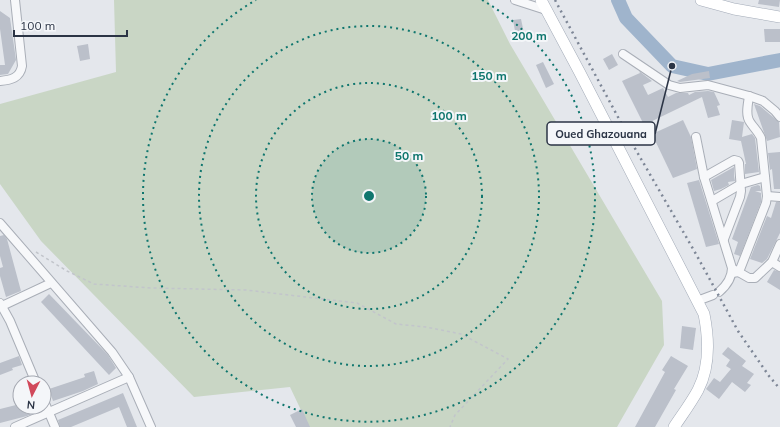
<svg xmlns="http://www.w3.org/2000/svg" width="780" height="427" font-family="Mulish,sans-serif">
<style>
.green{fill:#c9d6c5}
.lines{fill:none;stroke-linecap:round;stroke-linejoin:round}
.river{stroke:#9fb4cc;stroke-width:14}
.building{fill:#bbc0ca}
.minor-casing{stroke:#a9aeb7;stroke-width:10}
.major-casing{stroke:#a3abb8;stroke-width:12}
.path{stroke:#c2c5cb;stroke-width:1.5;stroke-dasharray:3 3;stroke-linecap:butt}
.minor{stroke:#f7f8fa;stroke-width:8}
.major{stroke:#fff;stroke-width:11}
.rail{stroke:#7d8696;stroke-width:2.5;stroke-dasharray:2 4;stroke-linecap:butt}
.ring{fill:none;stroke:#0f766e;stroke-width:2;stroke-dasharray:2 4}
.centre{fill:#0f766e;stroke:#f4f6f9;stroke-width:2}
.ring-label{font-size:12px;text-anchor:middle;font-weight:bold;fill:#0f766e;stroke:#f4f6f9;stroke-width:4;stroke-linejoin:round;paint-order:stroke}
.leader{fill:none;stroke:#2b3445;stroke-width:1.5}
.callout-dot{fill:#2b3445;stroke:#f4f6f9;stroke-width:1.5}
.callout{fill:#f4f6f9;stroke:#2b3445;stroke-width:1.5}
.callout-label{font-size:11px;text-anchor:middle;font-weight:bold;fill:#2b3445}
</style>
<rect width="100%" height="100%" fill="#e4e7ec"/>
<!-- green -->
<polygon class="green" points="114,0 488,0 510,44 662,301 664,345 617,427 309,427 290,387 194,397 41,241 0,184 0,104 116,72"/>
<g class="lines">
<!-- river -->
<polyline class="river" points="618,0 626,18 672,66 708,74 780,60"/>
</g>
<!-- building -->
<g class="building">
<polygon points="759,0 780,0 779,7 758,4"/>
<polygon points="0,11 10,18 16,60 8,74 0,75 0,65 5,65 0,29"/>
<polygon points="521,19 525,38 514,40 512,32 515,31 513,20"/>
<polygon points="764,29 780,29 780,42 765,42"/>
<polygon points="88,44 90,59 80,61 77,46"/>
<polygon points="612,54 618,65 609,70 603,59"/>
<polygon points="543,62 554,84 546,88 536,65"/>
<polygon points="639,71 652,81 643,85 648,95 663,88 668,97 676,93 688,93 689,95 695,92 708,91 714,92 720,105 717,106 720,115 708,118 702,97 644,125 622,81 640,73"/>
<polygon points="709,71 710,78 680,82 677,81 692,74"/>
<polygon points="754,104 760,106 779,122 780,137 767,141"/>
<polygon points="683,120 691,137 697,169 673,178 652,134"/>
<polygon points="732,120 744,122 742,137 752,134 755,138 759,172 745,174 745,164 746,164 741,141 729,139"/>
<polygon points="780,152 780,189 774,189 772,169 770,170 768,153"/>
<polygon points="734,167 734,176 733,176 734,176 735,181 728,182 729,185 721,189 714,191 711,180"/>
<polygon points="699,180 719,244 706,247 687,183"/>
<polygon points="758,185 760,186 761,191 755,191 761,193 761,202 740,256 734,254 738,242 732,239 751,187"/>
<polygon points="776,202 780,202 780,233 767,259 762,263 750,259 767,216 771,218"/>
<polygon points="4,235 7,239 21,291 6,297 0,276 0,268 3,267 0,256 0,236"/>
<polygon points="774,270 780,272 780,290 767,282"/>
<polygon points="49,294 108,355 116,368 109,375 41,302"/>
<polygon points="682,326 696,328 693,350 680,348"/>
<polygon points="728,347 746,361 742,366 754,374 747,383 751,385 745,392 732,382 719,399 706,389 714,378 720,382 731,369 726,366 730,360 722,354"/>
<polygon points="19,356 22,365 12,368 13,370 0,375 0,363"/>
<polygon points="671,356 688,366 674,389 676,390 655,427 635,427 665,372 662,370"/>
<polygon points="94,371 98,384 83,391 53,401 49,389 85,377 84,374"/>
<polygon points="123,393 137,427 127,427 119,407 71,427 60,427 58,420"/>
<polygon points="20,404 20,407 41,407 42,409 27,416 0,423 0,409"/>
<polygon points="302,409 310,427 296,427 290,415"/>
</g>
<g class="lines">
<defs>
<g id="minor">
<polyline points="515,0 546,10"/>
<polyline points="623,54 669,85 680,88 708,85 749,96 763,101 775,111 780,117"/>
<path d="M0,81C11,80 20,78 22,66L15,0"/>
<path d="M696,137L704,177L732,268C732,278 726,286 719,292"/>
<polyline points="704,177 734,160 738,161 739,163 741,191 740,197 724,239"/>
<polyline points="767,196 780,197"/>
<polyline points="712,201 741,184 765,177"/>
<polyline points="0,223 112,352 129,377 151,427"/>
<polyline points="772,262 780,267"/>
<polyline points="735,270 749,278 755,278 772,262 780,244"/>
<path d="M732,273L739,272L766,203L767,196L761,138C758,131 753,127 750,122C745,115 748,104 749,96"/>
<polyline points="697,301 713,295"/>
<polyline points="0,303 10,321 36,383"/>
<polyline points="0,307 51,283"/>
<polyline points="44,401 55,427"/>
<polyline points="15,427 129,377"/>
</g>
<g id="major">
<path d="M541,0L580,73L704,314C709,339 710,367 698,390C691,403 682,415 674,427"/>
<polyline points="701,0 734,9 780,17"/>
</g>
</defs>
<!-- minor casing -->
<use href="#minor" class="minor-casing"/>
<!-- major casing -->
<use href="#major" class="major-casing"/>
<!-- path -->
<polyline class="path" points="36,252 67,271 94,284 151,288 246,290 357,303 396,324 426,327 461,334 508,359 455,415 450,427"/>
<!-- minor -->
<use href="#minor" class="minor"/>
<!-- major -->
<use href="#major" class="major"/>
<!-- rail -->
<polyline class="rail" points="555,0 633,145 696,254 738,331 769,376 780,389"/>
</g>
<!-- distance rings -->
<circle cx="369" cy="196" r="57" fill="#0f766e" fill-opacity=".12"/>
<g class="ring">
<circle cx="369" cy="196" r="57"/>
<circle cx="369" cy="196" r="113"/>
<circle cx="369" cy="196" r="170"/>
<path d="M482 0A226 226 0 1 1 256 0"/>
</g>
<circle cx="369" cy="196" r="6" class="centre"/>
<g class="ring-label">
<text x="529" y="40">200 m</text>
<text x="489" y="80">150 m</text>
<text x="449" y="120">100 m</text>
<text x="409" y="160">50 m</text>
</g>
<!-- callouts -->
<path class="leader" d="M672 66L655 134"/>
<circle class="callout-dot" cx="672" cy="66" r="4"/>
<rect class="callout" x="547" y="122" width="108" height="23" rx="4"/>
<g class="callout-label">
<text x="601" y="138">Oued Ghazouana</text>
</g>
<!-- north arrow -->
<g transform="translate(32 395) rotate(186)"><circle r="19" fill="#f4f6f9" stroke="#a4a8b1"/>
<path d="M0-3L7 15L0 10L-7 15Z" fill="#d1495b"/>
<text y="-6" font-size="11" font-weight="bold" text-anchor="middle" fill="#2b3445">N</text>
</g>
<!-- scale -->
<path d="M14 30v6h113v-6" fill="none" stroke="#2b3445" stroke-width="2"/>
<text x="20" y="30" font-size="12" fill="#2b3445" stroke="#f4f6f9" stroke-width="3" paint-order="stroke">100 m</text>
</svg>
